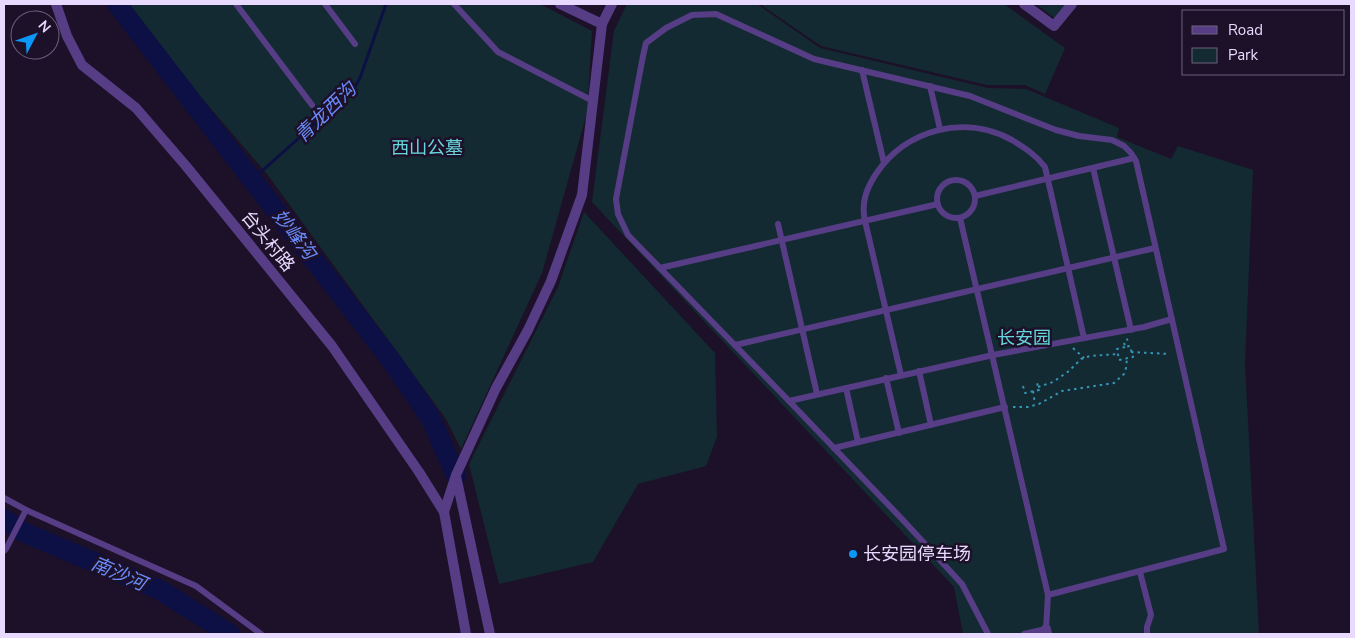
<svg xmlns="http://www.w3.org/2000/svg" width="1355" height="638" font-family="'Nunito Sans','Noto Sans SC',sans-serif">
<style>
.green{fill:#142a32}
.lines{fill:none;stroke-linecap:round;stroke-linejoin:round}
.stream{stroke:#0c1045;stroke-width:3}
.river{stroke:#0c1045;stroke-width:20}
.path{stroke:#3496b7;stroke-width:2;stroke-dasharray:2.5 4;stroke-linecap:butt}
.service{stroke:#563d85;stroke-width:6}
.minor{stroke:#563d85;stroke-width:10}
.tertiary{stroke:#563d85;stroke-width:10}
.poi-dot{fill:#0b97f7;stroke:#1c1128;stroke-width:2}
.labels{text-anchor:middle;stroke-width:5;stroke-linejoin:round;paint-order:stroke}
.park-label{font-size:18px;fill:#66d6dd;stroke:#1c1128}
.street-label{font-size:18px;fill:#e8d9fe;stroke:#1c1128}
.poi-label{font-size:18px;fill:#e8d9fe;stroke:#1c1128;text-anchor:start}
.water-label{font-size:19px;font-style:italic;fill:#6a8bfa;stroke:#1c1128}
</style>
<rect width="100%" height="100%" fill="#1c1128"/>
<!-- green -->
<g class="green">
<polygon points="121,4 540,4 592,31 587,113 542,273 461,449 446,419 267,174"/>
<polygon points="627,4 757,4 820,48 988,88 1026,89 1119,128 1117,137 1171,159 1178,146 1253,170 1245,364 1259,634 963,634 954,587 592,202 614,31"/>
<polygon points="760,4 1004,4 1065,48 1045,94 1025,85 987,85 821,46"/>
<polygon points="1036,4 1068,4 1056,19"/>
<polygon points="584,212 715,353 717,437 706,466 638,484 593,562 499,584 469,464 558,287"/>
</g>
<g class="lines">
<!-- stream -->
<polyline class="stream" points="253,179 353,90 360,78 386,4"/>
<!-- river -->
<g class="river">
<polyline points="117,4 391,360 430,417 456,475"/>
<polyline points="4,519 23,532 160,590 230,634"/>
</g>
<!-- path -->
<g class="path">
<polyline points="1125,347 1117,349 1119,360 1133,357 1130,346 1125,347 1124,342 1128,339"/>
<polyline points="1073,348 1084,358"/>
<polyline points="1131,352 1170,354"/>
<polyline points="1023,386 1025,393 1039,390 1037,383"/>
<polyline points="1038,387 1053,382 1069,371 1081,359 1090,356 1118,354"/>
<polyline points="1033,391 1035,404"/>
<polyline points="1013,407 1028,407 1039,404 1062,391 1114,383 1124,374 1126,368 1127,358"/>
</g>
<!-- service -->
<g class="service">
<polyline points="236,4 312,105"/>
<polyline points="325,4 355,44"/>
<polyline points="454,4 498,52 593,101"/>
<polyline points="862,70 884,163"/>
<polyline points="930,86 940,129"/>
<polyline points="1093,168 1131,330"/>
<circle cx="956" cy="199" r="19"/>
<polyline points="975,196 1134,158"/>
<polyline points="960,218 1048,595 1046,629 1024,634"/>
<polyline points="778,224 817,394"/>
<polyline points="660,268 938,204"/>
<polyline points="735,345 1155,248"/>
<polyline points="919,371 931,425"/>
<path d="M901,375L865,221C861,203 866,189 876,174C906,129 965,114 1012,140C1025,148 1036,155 1045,167L1084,338"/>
<polyline points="886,378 899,433"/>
<polyline points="846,388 858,442"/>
<polyline points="789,401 628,235 618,214 616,199 643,56 646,43 666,28 692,15 716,14 814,59 970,96 1056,130 1079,136 1112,140 1124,146 1131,153 1136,161 1224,549 1048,595"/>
<polyline points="834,448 1005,407"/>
<polyline points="4,498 26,510 196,586 261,634"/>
<polyline points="4,551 6,549 26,510"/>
<polyline points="1140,572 1151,615 1147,627 1147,634"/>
<polyline points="988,634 962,584 901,518 789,401 993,355 1144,327 1172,319"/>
</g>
<!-- minor -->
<g class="minor">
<polyline points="560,4 602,24"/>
<polyline points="1024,4 1054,26 1072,4"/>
</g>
<!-- tertiary -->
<g class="tertiary">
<polyline points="56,4 67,36 82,65 136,108 186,166 332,346 419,472 444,512"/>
<polyline points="456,476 490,634"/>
<polyline points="1046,629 1047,634"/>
<polyline points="466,634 444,512 456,475 496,388 528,330 551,281 582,195 602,24 612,4"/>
</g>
</g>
<!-- markers -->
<circle class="poi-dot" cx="853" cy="554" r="5"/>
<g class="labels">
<!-- park labels -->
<g class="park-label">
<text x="427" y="154">西山公墓</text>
<text x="1024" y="344">长安园</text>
</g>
<!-- street labels -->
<g class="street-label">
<text transform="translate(268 241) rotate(51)" y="6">台头村路</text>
</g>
<!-- poi labels -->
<g class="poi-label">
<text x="863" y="560">长安园停车场</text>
</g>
<!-- water labels -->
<g class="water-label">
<text transform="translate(325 112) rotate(-44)" y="7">青龙西沟</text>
<text transform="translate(295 234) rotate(52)" y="7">妙峰沟</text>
<text transform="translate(119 573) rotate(23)" y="7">南沙河</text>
</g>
</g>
<!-- border -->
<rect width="1355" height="638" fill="none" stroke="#e8d9fe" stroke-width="10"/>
<!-- legend -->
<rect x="1182" y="10" width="162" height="65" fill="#1c1128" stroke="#6e617e"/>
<rect x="1192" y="26" width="25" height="8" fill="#563d85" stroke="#6e617e"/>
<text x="1228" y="35" font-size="15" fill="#e8d9fe">Road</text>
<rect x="1192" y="48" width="25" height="15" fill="#142a32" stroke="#6e617e"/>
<text x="1228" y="60" font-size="15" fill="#e8d9fe">Park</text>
<!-- north arrow -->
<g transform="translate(35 35) rotate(49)"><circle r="24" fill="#1c1128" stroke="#6e617e"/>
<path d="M0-4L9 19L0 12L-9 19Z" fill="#0b97f7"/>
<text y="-8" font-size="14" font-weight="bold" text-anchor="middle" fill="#e8d9fe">N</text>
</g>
</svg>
